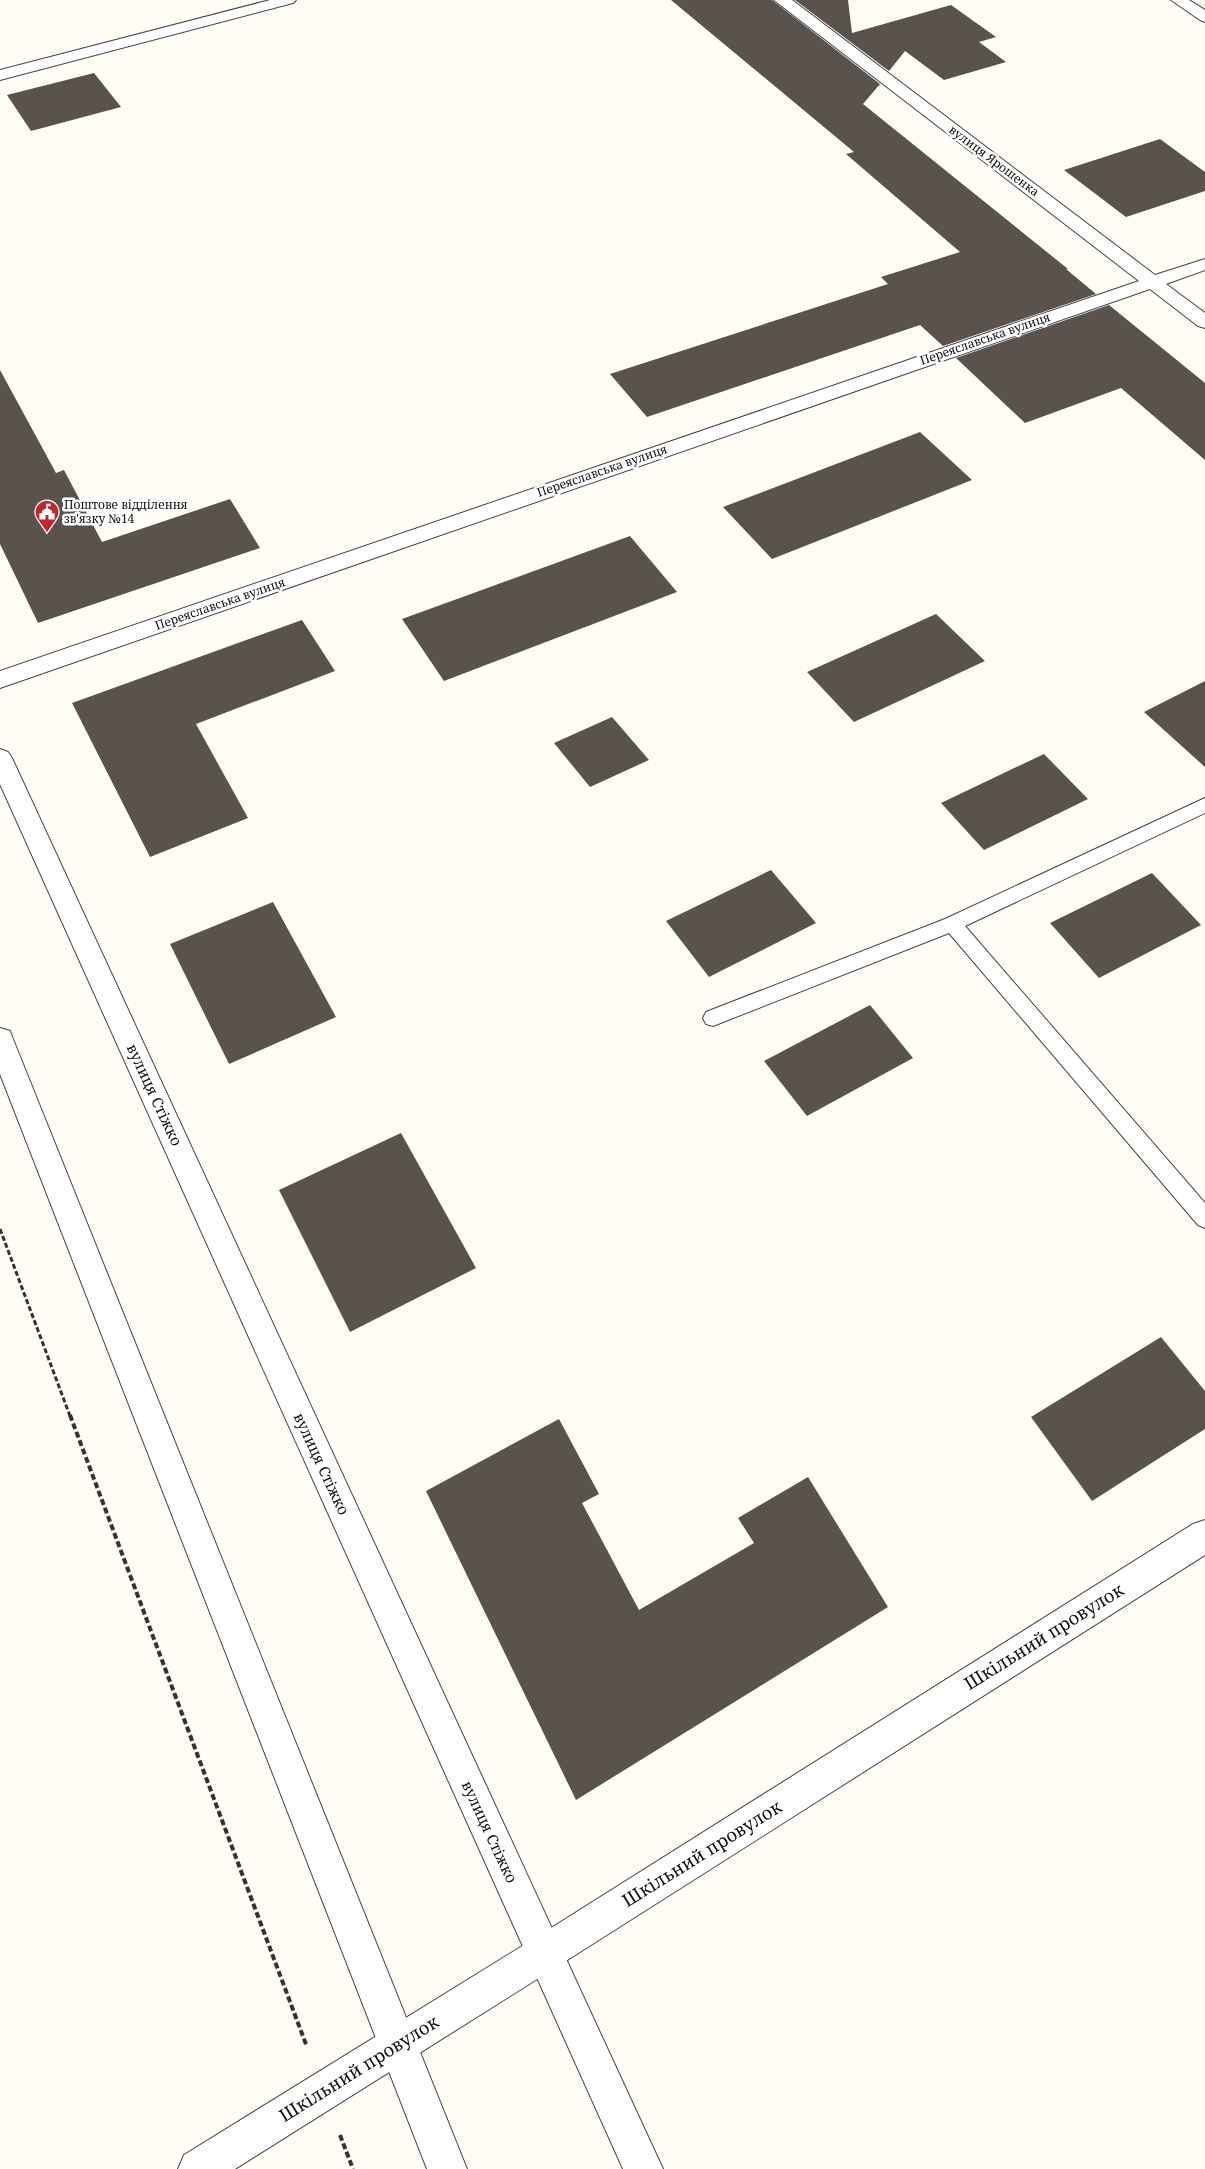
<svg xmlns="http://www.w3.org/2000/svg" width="1205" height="2169" font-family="'Noto Serif',serif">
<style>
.building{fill:#5a524d}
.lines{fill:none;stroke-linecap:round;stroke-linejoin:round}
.service-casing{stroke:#444;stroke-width:2}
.minor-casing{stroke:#444;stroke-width:2}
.tertiary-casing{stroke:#444;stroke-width:2}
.path-far1{stroke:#333;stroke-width:3;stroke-dasharray:5 2.5;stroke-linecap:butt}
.path{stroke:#333;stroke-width:4;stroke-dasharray:6 3;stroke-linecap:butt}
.service{fill:#fff;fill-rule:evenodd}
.minor{fill:#fff;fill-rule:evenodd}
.tertiary{fill:#fff;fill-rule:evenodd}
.labels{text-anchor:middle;stroke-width:5;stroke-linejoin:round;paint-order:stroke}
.far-street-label{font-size:12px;fill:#111;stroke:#fff}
.far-poi-label{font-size:12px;fill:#111;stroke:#fff;text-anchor:start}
.street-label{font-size:15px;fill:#111;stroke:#fff}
.near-street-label{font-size:18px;fill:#111;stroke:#fff}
</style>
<rect width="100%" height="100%" fill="#fffdf5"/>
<!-- building -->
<g class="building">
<polygon points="671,0 772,0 880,84 863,104 1068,269 1066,269 1096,294 943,346 920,325 647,417 610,374 888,284 881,277 960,252 846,154 854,152"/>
<polygon points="795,0 848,0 852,33 951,5 996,37 979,42 1006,62 944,80 905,51 889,71"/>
<polygon points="94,73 121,107 31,131 7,95"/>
<polygon points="1160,139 1205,172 1205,191 1126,217 1064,170"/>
<polygon points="1109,305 1205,383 1205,460 1121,388 1025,423 956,358"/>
<polygon points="0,370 56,473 64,470 102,542 230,499 260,548 38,623 0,544"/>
<polygon points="920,432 972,480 772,559 723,507"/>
<polygon points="630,536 677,592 444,681 402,619"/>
<polygon points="936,614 985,661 854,722 807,672"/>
<polygon points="302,620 335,671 196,724 248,818 150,857 72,703"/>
<polygon points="1205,681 1205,767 1144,712"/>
<polygon points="612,717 649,760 590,787 554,743"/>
<polygon points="1044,754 1088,799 984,850 941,803"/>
<polygon points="771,870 816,923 709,977 666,921"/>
<polygon points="1152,873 1201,925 1099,978 1050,923"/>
<polygon points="273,902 336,1017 229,1064 170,944"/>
<polygon points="870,1005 913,1058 807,1116 764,1061"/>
<polygon points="401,1133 476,1268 350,1332 279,1190"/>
<polygon points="1161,1337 1205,1391 1205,1429 1092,1501 1031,1417"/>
<polygon points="559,1419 599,1494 582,1503 639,1610 754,1543 738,1518 808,1477 888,1607 576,1800 426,1491"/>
</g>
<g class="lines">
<defs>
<polygon id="service" points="1205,798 1205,813 965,926 1205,1203 1205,1228 1198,1225 949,933 713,1026 706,1024 703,1018 706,1012 945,919"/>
<g id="minor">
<polygon points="270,0 296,0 293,3 0,80 0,70"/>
<polygon points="774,0 792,0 1155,275 1205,259 1205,270 1166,284 1205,313 1205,328 1198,326 1150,289 0,688 0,671 1139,281"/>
<polygon points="1171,0 1189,0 1205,10 1205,22 1200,20"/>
<polygon points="1205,1520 1205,1555 558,1966 235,2169 178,2169 184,2155 532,1940 1193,1524"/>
</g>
<g id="tertiary">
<polygon points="0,749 8,752 12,758 663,2169 623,2169 0,784"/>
<polygon points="0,1028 10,1031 13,1039 467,2169 427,2169 0,1074"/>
</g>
</defs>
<!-- service casing -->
<use href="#service" class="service-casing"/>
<!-- minor casing -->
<use href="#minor" class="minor-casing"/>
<!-- tertiary casing -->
<use href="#tertiary" class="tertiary-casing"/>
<!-- path-far1 -->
<polyline class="path-far1" points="0,1229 70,1416"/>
<!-- path -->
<g class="path">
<polyline points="70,1415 307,2047"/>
<polyline points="340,2135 353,2169"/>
</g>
<!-- service -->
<use href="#service" class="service"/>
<!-- minor -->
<use href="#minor" class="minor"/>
<!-- tertiary -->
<use href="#tertiary" class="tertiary"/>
</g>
<!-- icons -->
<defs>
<symbol id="civic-pin" viewBox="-11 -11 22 30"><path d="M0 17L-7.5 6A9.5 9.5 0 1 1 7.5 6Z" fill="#c4262e" stroke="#fff"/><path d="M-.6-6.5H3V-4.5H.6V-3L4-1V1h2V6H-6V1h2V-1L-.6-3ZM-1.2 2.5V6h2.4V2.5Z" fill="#fff"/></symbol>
</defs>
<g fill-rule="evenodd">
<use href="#civic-pin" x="33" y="498" width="28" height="38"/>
</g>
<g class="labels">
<!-- far-street labels -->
<g class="far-street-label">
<text transform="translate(994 161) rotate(37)" y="4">вулиця Ярошенка</text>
<text transform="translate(985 339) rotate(-19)" y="4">Переяславська вулиця</text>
<text transform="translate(602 471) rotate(-19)" y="4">Переяславська вулиця</text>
<text transform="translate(220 604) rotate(-19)" y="4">Переяславська вулиця</text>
</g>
<!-- far-poi labels -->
<g class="far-poi-label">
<text x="64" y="509">Поштове відділення<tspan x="64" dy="14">зв'язку №14</tspan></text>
</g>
<!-- street labels -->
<g class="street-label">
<text transform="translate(154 1095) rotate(65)" y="5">вулиця Стіжко</text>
<text transform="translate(321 1464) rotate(65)" y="5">вулиця Стіжко</text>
<text transform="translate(489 1832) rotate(65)" y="5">вулиця Стіжко</text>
</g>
<!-- near-street labels -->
<g class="near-street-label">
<text transform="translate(1044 1637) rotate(-32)" y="6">Шкільний провулок</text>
<text transform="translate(702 1854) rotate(-32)" y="6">Шкільний провулок</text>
<text transform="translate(359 2069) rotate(-32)" y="6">Шкільний провулок</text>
</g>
</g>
</svg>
